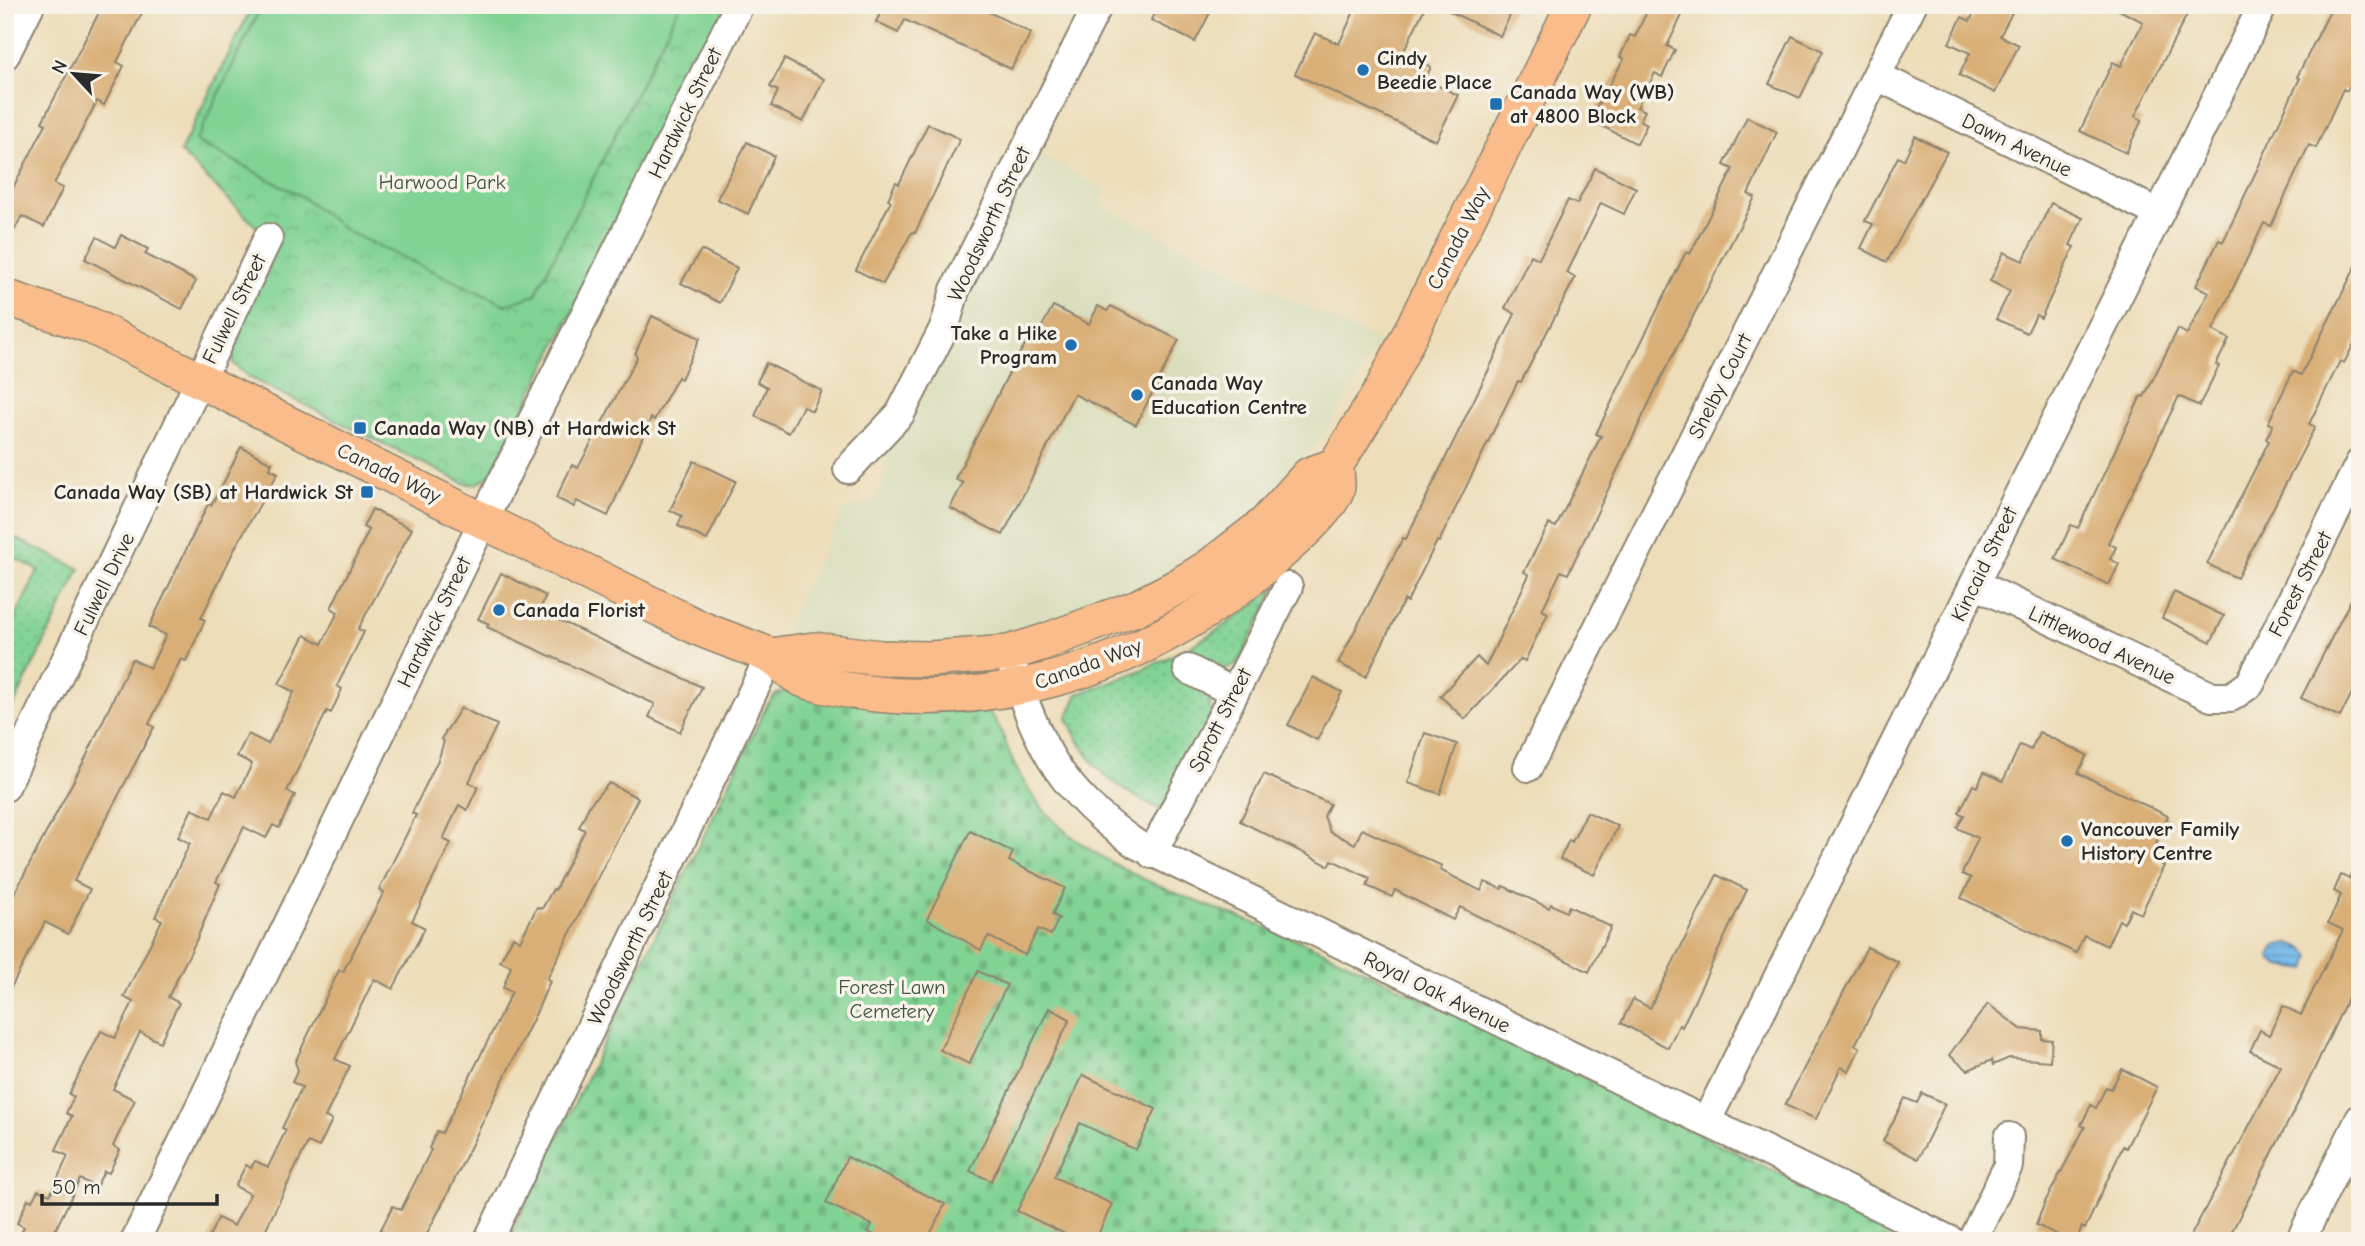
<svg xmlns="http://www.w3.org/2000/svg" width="2365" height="1246" font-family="'Comic Neue',sans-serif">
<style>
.built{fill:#dadebd}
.grass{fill:url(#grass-dots);stroke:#567f60;stroke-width:2}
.cemetery{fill:url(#cemetery-stones);stroke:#567f60;stroke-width:2}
.park{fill:url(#park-crowns);stroke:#567f60;stroke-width:2}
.pitch{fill:#81d394;stroke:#567f60;stroke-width:2}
.water{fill:url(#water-rules);stroke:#50728b;stroke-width:2}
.building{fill:#d9af77}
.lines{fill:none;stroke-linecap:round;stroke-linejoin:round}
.minor-casing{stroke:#8c8472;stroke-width:32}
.major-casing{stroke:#8c8472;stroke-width:38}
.minor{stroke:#fff;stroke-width:28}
.major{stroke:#f9bc8a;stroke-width:35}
.poi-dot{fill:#1f6fb2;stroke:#f7f3e8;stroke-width:2.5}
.labels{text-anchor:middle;stroke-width:7;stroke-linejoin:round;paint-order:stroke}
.poi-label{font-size:21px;font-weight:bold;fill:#2b2b2b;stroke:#f7f3e8;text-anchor:start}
.street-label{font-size:21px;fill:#2b2b2b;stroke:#f7f3e8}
.park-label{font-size:21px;fill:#405545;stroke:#f7f3e8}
</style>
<defs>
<pattern id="grass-dots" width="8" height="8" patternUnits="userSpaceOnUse" patternTransform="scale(1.75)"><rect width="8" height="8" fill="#81d394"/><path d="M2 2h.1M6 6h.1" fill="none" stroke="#70b580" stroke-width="1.8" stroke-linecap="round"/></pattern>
<pattern id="cemetery-stones" width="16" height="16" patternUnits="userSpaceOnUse" patternTransform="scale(1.75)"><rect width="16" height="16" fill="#81d394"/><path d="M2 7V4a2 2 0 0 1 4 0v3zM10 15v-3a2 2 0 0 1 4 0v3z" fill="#70b580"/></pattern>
<pattern id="park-crowns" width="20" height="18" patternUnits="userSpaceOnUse" patternTransform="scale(1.75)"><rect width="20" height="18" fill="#81d394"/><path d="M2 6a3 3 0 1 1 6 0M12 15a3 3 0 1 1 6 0" fill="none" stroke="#70b580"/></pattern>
<pattern id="water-rules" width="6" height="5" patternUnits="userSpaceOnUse" patternTransform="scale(1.75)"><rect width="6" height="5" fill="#74b9eb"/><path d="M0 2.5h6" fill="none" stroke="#5f97bf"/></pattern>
</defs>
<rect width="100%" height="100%" fill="#f7f3e8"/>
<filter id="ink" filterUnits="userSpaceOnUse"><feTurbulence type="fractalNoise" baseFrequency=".0143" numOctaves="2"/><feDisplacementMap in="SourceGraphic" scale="14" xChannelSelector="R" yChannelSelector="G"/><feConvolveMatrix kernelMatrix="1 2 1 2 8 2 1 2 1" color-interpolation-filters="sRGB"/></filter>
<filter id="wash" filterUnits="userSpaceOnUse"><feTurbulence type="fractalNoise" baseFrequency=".00686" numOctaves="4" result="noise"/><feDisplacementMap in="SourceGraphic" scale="28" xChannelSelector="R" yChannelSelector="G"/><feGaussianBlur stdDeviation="1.57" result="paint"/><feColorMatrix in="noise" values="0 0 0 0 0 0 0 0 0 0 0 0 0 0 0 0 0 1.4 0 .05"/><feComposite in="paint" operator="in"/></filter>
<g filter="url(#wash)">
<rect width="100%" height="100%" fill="#edddb9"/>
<!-- built -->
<polygon class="built" points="1037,153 1106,190 1100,205 1378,342 1357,382 1320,440 1268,502 1183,570 1061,625 972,644 845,642 784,631 844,509 864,506 877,497 882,488 888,450 903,438 958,328 963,304"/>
<!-- grass -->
<g class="grass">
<polygon points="5,533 80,569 5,723 5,625 11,627 38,570 5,553"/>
<path d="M1277,586L1237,665L1217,672L1209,692L1211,714L1161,810C1110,785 1091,770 1067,718L1078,694C1151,670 1219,637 1277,586Z"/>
</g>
<!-- cemetery -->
<path class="cemetery" d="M785,691L986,710C1002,722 1006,750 1016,768C1031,797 1052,823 1079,842C1155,896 1251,916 1334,956C1529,1049 1722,1146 1916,1241H508L767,705L776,694Z"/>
<!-- park -->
<path class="park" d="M253,5H728L490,475C480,483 474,487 461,482L248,377L233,363V335L268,238L180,152Z"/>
<!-- pitch -->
<polygon class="pitch" points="262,5 680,5 535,295 506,305 348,232 301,196 196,141"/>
<!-- water -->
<polygon class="water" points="2293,944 2303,948 2311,956 2307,970 2280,966 2271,960 2270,955 2277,945"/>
<g id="blocks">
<!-- building -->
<g class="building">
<polygon points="103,5 146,5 117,62 124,66 104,105 97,101 54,184 63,188 44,227 22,216 5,247 5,203 46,124 42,122"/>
<polygon points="877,5 975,5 1031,33 1011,69 905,20 898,33 876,22 883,8"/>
<polygon points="1158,5 1214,5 1195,42 1151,20"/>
<polygon points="1357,5 1426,5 1403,53 1431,67 1425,80 1458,95 1436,141 1295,74 1315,33 1339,44"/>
<polygon points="1437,5 1515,5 1500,36"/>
<polygon points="1650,5 1687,5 1667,46 1675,50 1662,77 1655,73 1637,107 1645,111 1640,120 1647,124 1637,144 1596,123 1601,113 1595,110 1624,59 1620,57 1630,35 1635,37"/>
<polygon points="1978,5 2016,5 2000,36 2019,45 1995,93 1959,75 1970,53 1949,43 1962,17 1970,21"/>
<polygon points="2109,5 2192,5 2135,116 2142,120 2126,153 2080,131 2113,62 2121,66 2143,22"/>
<polygon points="2333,5 2360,5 2360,86 2352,82 2347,91 2343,89 2316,148 2309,145 2271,226 2264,223 2213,330 2229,339 2216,365 2219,366 2199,406 2179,396 2108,543 2116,547 2110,559 2119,564 2109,585 2055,559 2071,525 2078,528 2141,396 2144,397 2178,329 2187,334 2209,292 2196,286 2219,240 2223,242 2300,78 2297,77"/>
<polygon points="1792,36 1823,51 1800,98 1769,84"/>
<polygon points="784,59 824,79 803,122 771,106 778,91 770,87"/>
<polygon points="1747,117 1777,132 1748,194 1755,197 1661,378 1568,574 1561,571 1542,610 1548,613 1525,661 1521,659 1465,719 1440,696 1477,657 1486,666 1529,575 1524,572 1549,524 1556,527 1601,436 1596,434 1619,387 1686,252 1690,254 1733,169 1724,165"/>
<polygon points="928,124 960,139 915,233 912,232 883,284 856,270 891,201 888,199 896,182 899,184"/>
<polygon points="1915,136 1947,152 1887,262 1861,248 1873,224 1865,221 1898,157 1904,160"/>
<polygon points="747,142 774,156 748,214 717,199"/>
<polygon points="1595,168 1636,188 1624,214 1601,203 1567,273 1575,278 1521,382 1518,381 1439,542 1437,541 1407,602 1404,600 1366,677 1338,663 1403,538 1406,539 1490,367 1515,314 1505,308 1531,255 1539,259 1568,200 1577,204"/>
<polygon points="2051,203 2083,218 2070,245 2074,247 2041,318 2036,315 2027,333 1996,319 2010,291 1990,281 2004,252 2023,261"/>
<polygon points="121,235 148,249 145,254 196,281 182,309 85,259 97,237 115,247"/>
<polygon points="701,250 737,268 720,303 681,283"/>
<polygon points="2360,258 2360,332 2344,363 2340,361 2309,424 2315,427 2237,578 2207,564 2269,441 2266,439 2273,425 2268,423 2293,371 2301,375"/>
<polygon points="1053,306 1089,324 1098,306 1107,311 1111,306 1179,340 1136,425 1074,394 1003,535 950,508 963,483 955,479 1016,359 1033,332 1038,334"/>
<polygon points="652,316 700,338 681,379 678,377 654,420 651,418 608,516 577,501 574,507 556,498 572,465 578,468 637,357 635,354"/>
<polygon points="766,363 822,391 812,411 803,406 789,433 755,416 767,387 757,382"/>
<polygon points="241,447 272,463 270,469 278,473 236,546 201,618 205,620 186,661 181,659 149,724 154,727 74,881 90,889 68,934 45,922 5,999 5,911 86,757 132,659 150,668 166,635 149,627 208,504 211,505 221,488"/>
<polygon points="694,461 736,481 707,540 678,526 682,516 670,510"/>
<polygon points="372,509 412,529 358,629 364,632 337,686 342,689 331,713 327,711 287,791 295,795 279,828 273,825 266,838 244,827 216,882 220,884 195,943 168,997 179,1003 160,1042 140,1032 113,1089 135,1100 113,1146 120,1150 109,1173 104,1171 96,1187 80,1179 50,1241 17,1241 24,1227 17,1223 28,1199 32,1201 38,1190 50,1195 68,1156 56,1150 72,1116 66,1113 74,1097 69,1094 101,1031 115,1038 133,1002 124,997 162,920 155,917 190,843 178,837 192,809 211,818 224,791 236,797 252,764 237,756 248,734 268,744 294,692 279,684 305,635 322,644 338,612 331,608 369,530 363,527"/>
<polygon points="501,573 546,596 539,611 702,687 680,732 649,717 655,704 487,627 489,624 478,619"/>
<polygon points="2360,582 2360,677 2340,717 2301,698"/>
<polygon points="2174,592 2224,616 2211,642 2162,618"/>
<polygon points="1313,677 1342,692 1317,740 1288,725"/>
<polygon points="461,708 497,725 469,782 478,787 467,810 459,805 443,839 451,843 412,921 425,928 393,989 374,979 335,1059 350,1066 325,1117 332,1120 319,1147 308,1142 261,1239 265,1241 207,1241 218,1218 234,1226 250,1194 235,1186 246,1165 251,1168 255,1161 268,1167 286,1130 282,1128 302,1087 292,1082 298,1070 295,1062 339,970 343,972 384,892 379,890 416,815 412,813 439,758 444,741 441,739"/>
<polygon points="2039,732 2087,755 2078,773 2168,816 2156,843 2160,846 2153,861 2164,866 2141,914 2131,909 2124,923 2119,920 2107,946 2084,935 2076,953 1961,898 1971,878 1962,874 1978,838 1957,828 1964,815 1959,813 1973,785 1977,787 1984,772 2003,781 2020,745 2031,750"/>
<polygon points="1425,733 1457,744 1440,794 1408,783"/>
<polygon points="1264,774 1330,804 1324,816 1330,832 1355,844 1362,829 1442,866 1440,870 1481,891 1485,882 1502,889 1503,886 1549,908 1551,904 1566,912 1569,906 1611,927 1589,972 1460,907 1453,920 1395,890 1392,897 1367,886 1370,878 1332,860 1329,866 1240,821"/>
<polygon points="609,783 638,798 547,979 550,981 536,1013 447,1195 423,1241 382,1241 386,1234 380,1231 393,1206 401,1210 431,1150 429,1148 437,1131 442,1133 512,992 503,988 511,966 500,961 513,937 520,941 537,907 542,909 553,889 555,890 585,830 579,827 590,804"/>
<polygon points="1587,812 1618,826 1594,875 1560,859 1569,840 1572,842"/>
<polygon points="970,831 1013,852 1009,861 1065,888 1052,915 1059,918 1051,935 1038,929 1025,955 988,936 981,950 927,919"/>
<polygon points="2360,857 2360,972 2301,1097 2227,1241 2188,1241 2281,1066 2250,1051 2260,1030 2269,1035 2283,1006 2301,1015 2343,930 2328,923 2341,895 2334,891 2341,875 2349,879"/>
<polygon points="1717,875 1747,890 1682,1027 1679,1025 1668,1048 1621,1023 1633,999 1650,1008"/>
<polygon points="1867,947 1898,962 1855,1045 1860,1048 1849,1071 1841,1067 1816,1119 1785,1105"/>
<polygon points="978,971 1007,985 969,1064 940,1050"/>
<polygon points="1988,1004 2021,1029 2042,1031 2042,1039 2052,1040 2050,1061 2009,1058 1993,1065 1992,1060 1968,1070 1949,1055"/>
<polygon points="1049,1008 1070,1019 991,1181 970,1171"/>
<polygon points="2122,1069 2157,1087 2126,1148 2123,1146 2085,1229 2082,1227 2076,1241 2053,1241 2056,1234 2036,1225 2045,1202 2085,1127 2081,1125 2091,1105 2096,1108 2106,1087 2111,1089"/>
<polygon points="1083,1075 1156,1109 1136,1150 1080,1123 1054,1177 1112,1204 1095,1241 1080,1241 1017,1211"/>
<polygon points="1922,1093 1945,1104 1918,1159 1883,1141 1905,1098 1917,1103"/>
<polygon points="847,1157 945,1204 927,1241 887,1241 868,1232 872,1225 826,1203"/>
</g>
</g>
</g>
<g filter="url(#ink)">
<use href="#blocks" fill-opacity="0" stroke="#8c8472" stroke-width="2"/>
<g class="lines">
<defs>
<g id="minor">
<polyline points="5,55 30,5"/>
<polyline points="1877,76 2158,213"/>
<polyline points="848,469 900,414 945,326 955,290 1098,5"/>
<polyline points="1975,584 2212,697 2231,697 2250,684 2360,463"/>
<path d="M1013,667C1038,749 1065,795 1136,844L1951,1241"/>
<polyline points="1188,669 1233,692"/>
<polyline points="1528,767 1912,5"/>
<polyline points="5,787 268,238"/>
<polyline points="1152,854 1288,587"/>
<polyline points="1706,1122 2263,5"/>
<polyline points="135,1241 499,488 739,5"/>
<polyline points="488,1241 770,656"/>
<polyline points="1972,1241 2008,1166 2009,1137"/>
<polyline points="2300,1241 2360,1119"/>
</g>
<g id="major">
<path d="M5,297L89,325L699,628C722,638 746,645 768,655C782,661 792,677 807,681C966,725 1144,672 1266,565C1283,550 1333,509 1337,487C1338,481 1336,473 1335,466"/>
<polyline points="770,656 814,650 881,658 930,659 1009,653 1041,643 1138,607 1175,588 1208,568 1265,524 1309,475 1335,466 1381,392 1574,5"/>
</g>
</defs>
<!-- minor casing -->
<use href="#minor" class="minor-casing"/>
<!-- major casing -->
<use href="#major" class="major-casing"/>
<!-- minor -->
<use href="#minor" class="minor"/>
<!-- major -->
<use href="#major" class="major"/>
</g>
</g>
<!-- markers -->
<g class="poi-dot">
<circle cx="1363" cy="70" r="7"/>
<rect x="1489" y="97" width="14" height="14" rx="3.5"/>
<circle cx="1071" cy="345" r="7"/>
<circle cx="1137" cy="395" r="7"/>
<rect x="353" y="421" width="14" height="14" rx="3.5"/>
<rect x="360" y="485" width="14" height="14" rx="3.5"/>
<circle cx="499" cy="610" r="7"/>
<circle cx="2067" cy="841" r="7"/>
</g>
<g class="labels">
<!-- poi labels -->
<g class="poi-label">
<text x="1377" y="65">Cindy<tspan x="1377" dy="24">Beedie Place</tspan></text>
<text x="1510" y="99">Canada Way (WB)<tspan x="1510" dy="24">at 4800 Block</tspan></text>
<text x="1057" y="340" text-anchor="end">Take a Hike<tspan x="1057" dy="24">Program</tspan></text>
<text x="1151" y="390">Canada Way<tspan x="1151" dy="24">Education Centre</tspan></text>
<text x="374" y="435">Canada Way (NB) at Hardwick St</text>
<text x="353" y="499" text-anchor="end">Canada Way (SB) at Hardwick St</text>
<text x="513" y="617">Canada Florist</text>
<text x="2081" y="836">Vancouver Family<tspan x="2081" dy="24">History Centre</tspan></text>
</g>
<!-- street labels -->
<g class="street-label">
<text transform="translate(685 113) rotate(-64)" y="7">Hardwick Street</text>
<text transform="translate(2017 145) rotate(26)" y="7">Dawn Avenue</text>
<text transform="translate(989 224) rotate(-65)" y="7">Woodsworth Street</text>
<text transform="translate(1458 238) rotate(-63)" y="7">Canada Way</text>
<text transform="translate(234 309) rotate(-64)" y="7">Fulwell Street</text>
<text transform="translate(1720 386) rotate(-63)" y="7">Shelby Court</text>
<text transform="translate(389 473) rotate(26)" y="7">Canada Way</text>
<text transform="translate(1984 564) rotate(-64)" y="7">Kincaid Street</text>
<text transform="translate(104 584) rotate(-64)" y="7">Fulwell Drive</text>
<text transform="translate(2300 584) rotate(-63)" y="7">Forest Street</text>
<text transform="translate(434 622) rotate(-64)" y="7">Hardwick Street</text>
<text transform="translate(2102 645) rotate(25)" y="7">Littlewood Avenue</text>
<text transform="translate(1088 664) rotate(-20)" y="7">Canada Way</text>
<text transform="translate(1220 720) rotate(-63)" y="7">Sprott Street</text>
<text transform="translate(630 948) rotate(-64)" y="7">Woodsworth Street</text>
<text transform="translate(1437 992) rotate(26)" y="7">Royal Oak Avenue</text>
</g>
<!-- park labels -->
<g class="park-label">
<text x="442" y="189">Harwood Park</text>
<text x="892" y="994">Forest Lawn<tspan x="892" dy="24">Cemetery</tspan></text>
</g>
</g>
<!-- margin -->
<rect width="2365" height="1246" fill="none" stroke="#f7f3e8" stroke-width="28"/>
<!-- north arrow -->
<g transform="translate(74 74) rotate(296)" stroke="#f7f3e8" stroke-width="5" paint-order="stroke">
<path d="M0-5L12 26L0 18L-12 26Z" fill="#2b2b2b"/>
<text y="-10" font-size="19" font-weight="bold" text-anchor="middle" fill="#2b2b2b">N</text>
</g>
<!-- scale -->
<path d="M42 1194v10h175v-10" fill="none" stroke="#2b2b2b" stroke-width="3.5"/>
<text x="52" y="1194" font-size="21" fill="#2b2b2b" stroke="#f7f3e8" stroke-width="5" paint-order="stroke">50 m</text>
</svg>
